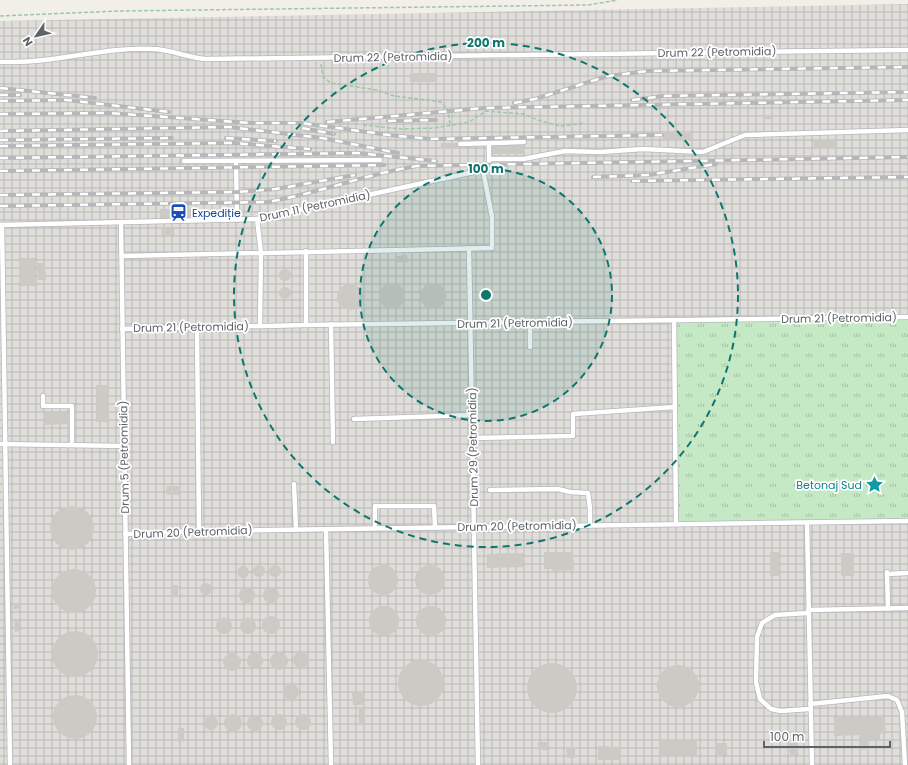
<svg xmlns="http://www.w3.org/2000/svg" width="908" height="765" font-family="Poppins,sans-serif">
<style>
.industrial{fill:url(#industrial-grid)}
.grass{fill:url(#grass-tufts)}
.building{fill:#cccac5}
.lines{fill:none;stroke-linecap:round;stroke-linejoin:round}
.lane-casing{stroke:#b5b8bc;stroke-width:6}
.path{stroke:#9cc7a9;stroke-width:1.5;stroke-dasharray:4 2;stroke-linecap:butt}
.lane{stroke:#fff;stroke-width:4.5}
.rail-casing{stroke:#b6b7b8;stroke-width:4}
.rail{stroke:#fff;stroke-width:2.5;stroke-dasharray:8;stroke-linecap:butt}
.ring{fill:none;stroke:#0f766e;stroke-width:2;stroke-dasharray:7 5}
.labels{text-anchor:middle;stroke-width:3.5;stroke-linejoin:round;paint-order:stroke}
.street-label{font-size:11px;fill:#5f6368;stroke:#fff}
.transit-label{font-size:11px;fill:#164399;stroke:#fff;text-anchor:start}
.culture-label{font-size:11px;fill:#0d838f;stroke:#fff;text-anchor:end}
.centre{fill:#0f766e;stroke:#fff;stroke-width:2}
.ring-label{font-size:12px;text-anchor:middle;font-weight:bold;fill:#0f766e;stroke:#fff;stroke-width:3.5;stroke-linejoin:round;paint-order:stroke}
</style>
<defs>
<pattern id="industrial-grid" width="8" height="8" patternUnits="userSpaceOnUse"><rect width="8" height="8" fill="#e0deda"/><path d="M0 4h8M4 0v8" fill="none" stroke="#b9b8b5"/></pattern>
<pattern id="grass-tufts" width="24" height="20" patternUnits="userSpaceOnUse"><rect width="24" height="20" fill="#c5e8c5"/><path d="M3 7l-1-3M5 7V3M7 7l1-3M15 17l-1-3M17 17v-4M19 17l1-3" fill="none" stroke="#a3c0a4"/></pattern>
</defs>
<rect width="100%" height="100%" fill="#f1efe8"/>
<!-- industrial -->
<polygon class="industrial" points="908,4 908,765 0,765 0,21"/>
<!-- grass -->
<polygon class="grass" points="908,317 908,520 676,523 674,321"/>
<!-- building -->
<g class="building">
<rect x="410" y="73" width="26" height="9"/>
<rect x="763" y="115" width="8" height="4"/>
<polygon points="663,132 692,132 691,140 663,140"/>
<polygon points="813,140 837,140 837,148 814,148"/>
<rect x="441" y="143" width="19" height="6"/>
<polygon points="493,145 524,145 523,154 493,154"/>
<polygon points="160,209 199,209 199,217 160,218"/>
<polygon points="161,227 174,227 174,235 162,235"/>
<polygon points="407,255 408,262 396,262 396,256"/>
<polygon points="200,257 208,257 208,261 199,261"/>
<polygon points="20,258 35,258 36,286 21,286"/>
<polygon points="37,263 45,263 46,280 38,280"/>
<circle cx="285" cy="275" r="6"/>
<circle cx="392" cy="296" r="13"/>
<circle cx="433" cy="296" r="13"/>
<circle cx="350" cy="297" r="13"/>
<circle cx="285" cy="293" r="6"/>
<polygon points="96,385 108,385 109,422 96,422"/>
<polygon points="45,412 68,412 68,424 45,425"/>
<polygon points="167,486 180,486 179,495 166,494"/>
<circle cx="72" cy="528" r="22"/>
<polygon points="544,552 573,552 574,570 552,571 552,569 544,569"/>
<rect x="770" y="552" width="9" height="24"/>
<polygon points="523,553 523,567 487,568 487,554"/>
<rect x="841" y="553" width="13" height="23"/>
<circle cx="259" cy="571" r="6"/>
<circle cx="275" cy="571" r="6"/>
<circle cx="383" cy="580" r="15"/>
<circle cx="430" cy="580" r="15"/>
<circle cx="243" cy="572" r="6"/>
<circle cx="74" cy="591" r="22"/>
<circle cx="206" cy="589" r="6"/>
<rect x="172" y="585" width="6" height="12"/>
<circle cx="271" cy="595" r="8"/>
<circle cx="247" cy="595" r="8"/>
<polygon points="14,604 21,604 21,608 14,609"/>
<circle cx="384" cy="621" r="15"/>
<circle cx="431" cy="621" r="15"/>
<circle cx="271" cy="625" r="9"/>
<circle cx="248" cy="626" r="8"/>
<circle cx="224" cy="626" r="8"/>
<polygon points="14,619 19,619 19,631 15,632"/>
<circle cx="75" cy="654" r="23"/>
<circle cx="301" cy="660" r="8"/>
<circle cx="279" cy="661" r="9"/>
<circle cx="255" cy="661" r="8"/>
<circle cx="232" cy="662" r="9"/>
<circle cx="421" cy="683" r="23"/>
<circle cx="552" cy="688" r="25"/>
<circle cx="678" cy="686" r="21"/>
<circle cx="291" cy="692" r="8"/>
<polygon points="352,692 363,692 363,705 353,705"/>
<circle cx="75" cy="717" r="22"/>
<polygon points="359,707 364,707 365,724 359,724"/>
<circle cx="303" cy="722" r="8"/>
<circle cx="279" cy="722" r="8"/>
<circle cx="233" cy="723" r="9"/>
<circle cx="255" cy="723" r="8"/>
<circle cx="211" cy="723" r="7"/>
<polygon points="834,717 885,717 886,734 880,734 880,740 869,740 869,749 860,750 860,735 834,736"/>
<polygon points="178,728 184,728 184,741 178,742"/>
<polygon points="798,738 798,755 790,755 789,743 792,743 792,739"/>
<rect x="659" y="740" width="38" height="16"/>
<rect x="538" y="742" width="9" height="8"/>
<polygon points="716,743 727,743 727,755 717,755"/>
<polygon points="598,746 621,747 620,760 598,760"/>
<polygon points="575,747 575,758 567,758 566,748"/>
</g>
<g class="lines">
<defs>
<g id="lane">
<path d="M0,62C11,62 23,62 34,61C73,58 112,47 152,49C171,49 187,58 206,59L908,50"/>
<polyline points="460,144 524,142"/>
<polyline points="489,159 523,159 565,151 600,152 643,149 703,152 745,135 908,130"/>
<polyline points="184,161 380,160"/>
<polyline points="236,161 237,220"/>
<polyline points="257,219 261,253 260,326"/>
<polyline points="121,222 129,765"/>
<polyline points="0,225 257,219 483,170"/>
<polyline points="2,225 10,765"/>
<polyline points="469,248 478,765"/>
<polyline points="306,251 306,325"/>
<polyline points="122,256 492,248 492,217 483,170 489,163 489,143"/>
<polyline points="674,321 676,523"/>
<polyline points="530,322 530,347"/>
<polyline points="331,324 333,442"/>
<polyline points="197,327 199,531"/>
<polyline points="122,329 306,325 908,317"/>
<polyline points="43,396 43,406 72,406 72,444"/>
<polyline points="354,419 472,415"/>
<polyline points="473,438 573,436 573,414 675,407"/>
<polyline points="0,444 125,446"/>
<polyline points="294,484 296,529"/>
<polyline points="490,490 558,489 570,492 588,493 590,508 590,525"/>
<polyline points="807,523 812,765"/>
<polyline points="375,528 375,506 434,506 435,527"/>
<polyline points="326,529 331,765"/>
<polyline points="125,534 199,531 908,521"/>
<polyline points="887,572 888,609"/>
<polyline points="887,574 908,573"/>
<polyline points="808,610 908,608"/>
<polyline points="808,613 775,615 762,623 757,637 756,682 760,699 771,709 781,711 809,709"/>
<polyline points="810,704 888,696 897,700 902,712 905,765"/>
</g>
</defs>
<!-- lane casing -->
<use href="#lane" class="lane-casing"/>
<!-- path -->
<g class="path">
<polyline points="0,16 118,11 588,5 618,0"/>
<polyline points="321,64 323,77 331,83 377,90 394,96 441,102 448,110 450,125"/>
<polyline points="363,125 401,129 435,128 469,122 486,111 523,114 538,120 560,126 584,123"/>
</g>
<!-- lane -->
<use href="#lane" class="lane"/>
<defs>
<g id="rail">
<polyline points="0,88 95,98"/>
<polyline points="0,95 20,95"/>
<polyline points="632,100 663,96 908,92"/>
<polyline points="0,101 67,100 169,112"/>
<polyline points="514,103 535,99 608,76 648,71 908,67"/>
<polyline points="0,114 109,113 251,123 301,123 389,135 430,139 662,135"/>
<polyline points="388,121 436,120"/>
<polyline points="327,122 485,108 908,100"/>
<polyline points="302,128 334,134"/>
<polyline points="0,131 229,127 322,138 398,153"/>
<polyline points="226,138 276,141"/>
<polyline points="0,140 172,138"/>
<polyline points="0,146 233,143 310,149"/>
<polyline points="0,158 357,153 436,161"/>
<polyline points="0,171 384,165"/>
<polyline points="593,177 648,175 716,164"/>
<polyline points="632,181 908,177"/>
<polyline points="0,195 237,192 276,189 355,175"/>
<path d="M0,206L268,202C319,193 367,174 417,166L908,157"/>
</g>
</defs>
<!-- rail casing -->
<use href="#rail" class="rail-casing"/>
<!-- rail -->
<use href="#rail" class="rail"/>
</g>
<!-- distance rings -->
<circle cx="486" cy="295" r="126" fill="#0f766e" fill-opacity=".12"/>
<g class="ring">
<circle cx="486" cy="295" r="126"/>
<circle cx="486" cy="295" r="252"/>
</g>
<!-- icons -->
<defs>
<symbol id="station-bare" viewBox="-9 -9 18 18"><path d="M-3-6H3Q5-6 5-4V2Q5 4 3 4L4.5 6H3L1.5 4h-3L-3 6H-4.5L-3 4Q-5 4-5 2V-4Q-5-6-3-6ZM-3.5-4v3h7v-3ZM-3.5 1v1.5H-2V1ZM2 1v1.5H3.5V1Z" fill="#1a4fb4" stroke="#fff" stroke-width="2.5" paint-order="stroke"/></symbol>
<symbol id="sight-bare" viewBox="-9 -9 18 18"><path d="M0-6L1.8-2.2L6-1.7L2.9 1.2L3.7 5.4L0 3.3L-3.7 5.4L-2.9 1.2L-6-1.7L-1.8-2.2Z" fill="#0f9aa8" stroke="#fff" stroke-width="2.5" paint-order="stroke"/></symbol>
</defs>
<g fill-rule="evenodd">
<use href="#station-bare" x="166" y="200" width="25" height="25"/>
<use href="#sight-bare" x="862" y="472" width="25" height="25"/>
</g>
<g class="labels">
<!-- street labels -->
<g class="street-label">
<text transform="translate(717 52) rotate(-1)" y="4">Drum 22 (Petromidia)</text>
<text transform="translate(393 57) rotate(-1)" y="4">Drum 22 (Petromidia)</text>
<text transform="translate(315 206) rotate(-12)" y="4">Drum 11 (Petromidia)</text>
<text transform="translate(839 318) rotate(-1)" y="4">Drum 21 (Petromidia)</text>
<text transform="translate(515 323) rotate(-1)" y="4">Drum 21 (Petromidia)</text>
<text transform="translate(191 327) rotate(-1)" y="4">Drum 21 (Petromidia)</text>
<text transform="translate(473 447) rotate(-91)" y="4">Drum 29 (Petromidia)</text>
<text transform="translate(124 457) rotate(-91)" y="4">Drum 5 (Petromidia)</text>
<text transform="translate(517 526) rotate(-1)" y="4">Drum 20 (Petromidia)</text>
<text transform="translate(193 532) rotate(-2)" y="4">Drum 20 (Petromidia)</text>
</g>
<!-- transit labels -->
<g class="transit-label">
<text x="192" y="217">Expediție</text>
</g>
<!-- culture labels -->
<g class="culture-label">
<text x="862" y="489">Betonaj Sud</text>
</g>
</g>
<circle cx="486" cy="295" r="6" class="centre"/>
<g class="ring-label">
<text x="486" y="47">200 m</text>
<text x="486" y="173">100 m</text>
</g>
<!-- north arrow -->
<g transform="translate(36 36) rotate(236)" stroke="#ffffff" stroke-width="3" paint-order="stroke">
<path d="M0-3L7 15L0 10L-7 15Z" fill="#5f6368"/>
<text y="-6" font-size="11" font-weight="bold" text-anchor="middle" fill="#5f6368">N</text>
</g>
<!-- scale -->
<path d="M764 741v6h126v-6" fill="none" stroke="#5f6368" stroke-width="2"/>
<text x="770" y="741" font-size="12" fill="#5f6368" stroke="#ffffff" stroke-width="3" paint-order="stroke">100 m</text>
</svg>
